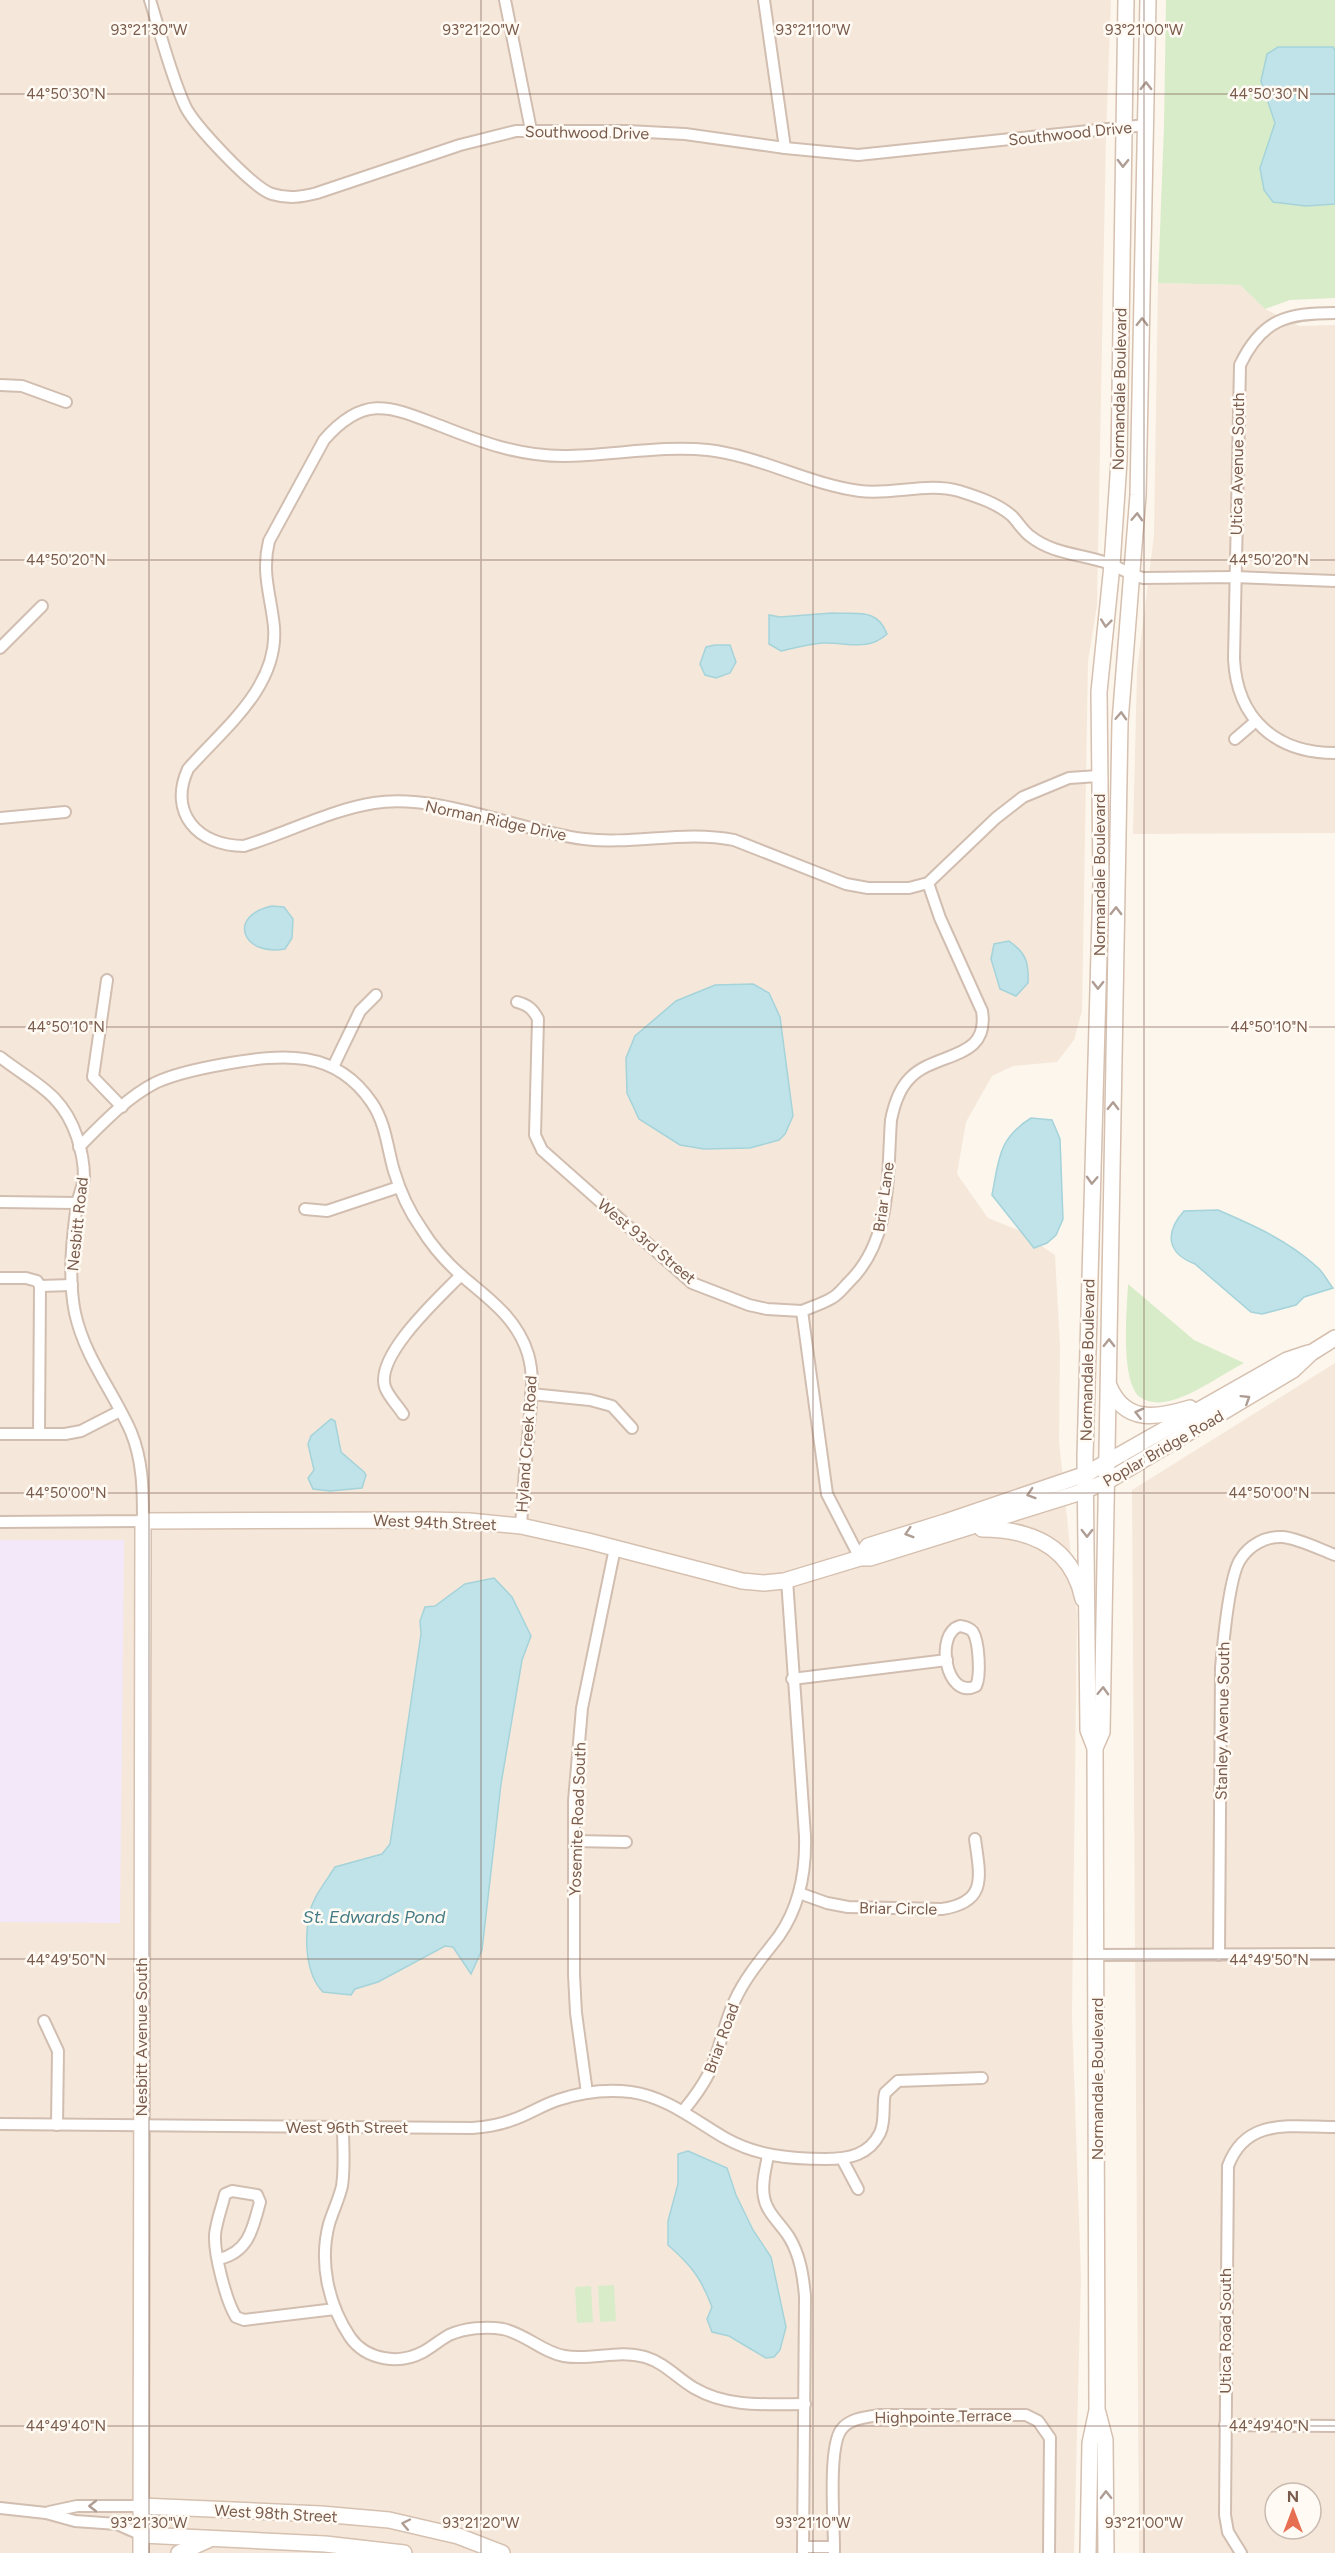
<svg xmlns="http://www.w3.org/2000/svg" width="1335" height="2553" font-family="Figtree,sans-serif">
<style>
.residential{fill:#f5e8da;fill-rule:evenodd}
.education{fill:#f3e8fa}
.green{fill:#d8ecc9}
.water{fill:#bfe3e8;stroke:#a5d3da;stroke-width:1.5}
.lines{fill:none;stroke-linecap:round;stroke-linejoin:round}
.street-casing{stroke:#d1beb0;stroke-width:14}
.secondary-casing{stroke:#d6c0b0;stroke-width:18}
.street{stroke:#fff;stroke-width:10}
.secondary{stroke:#fff;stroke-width:15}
.oneway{stroke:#af9d94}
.ticks{fill:none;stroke:#7a5c4d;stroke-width:1.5;stroke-opacity:0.45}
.labels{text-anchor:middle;stroke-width:5;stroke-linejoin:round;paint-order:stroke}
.street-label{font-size:16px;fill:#7a5c4d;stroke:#fffaf3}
.water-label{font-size:18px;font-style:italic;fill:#437c86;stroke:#fffaf3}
.ticks-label{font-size:15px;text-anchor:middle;fill:#7a5c4d;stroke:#fffaf3;stroke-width:5;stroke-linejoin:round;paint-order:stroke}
</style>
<rect width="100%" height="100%" fill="#fdf6ec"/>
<!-- residential -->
<g class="residential">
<polygon points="0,0 1111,0 1106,135 1097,605 1088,662 1082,1011 1074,1040 1057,1062 1013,1066 992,1076 966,1122 957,1174 988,1218 1018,1230 1055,1255 1060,1346 1059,1441 1077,1614 1072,2017 1081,2277 1074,2553 0,2553"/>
<polygon points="1158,283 1240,285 1265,309 1299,326 1335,325 1335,833 1133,834 1137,670 1154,535"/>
<path d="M1335,1363V2553H1139L1132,1490ZM1275,2493H1311V2529H1275Z"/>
</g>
<!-- education -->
<polygon class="education" points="0,1540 124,1540 120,1923 0,1922"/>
<!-- green -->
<g class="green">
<polygon points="1166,0 1335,0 1335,51 1332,47 1267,54 1261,81 1275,123 1260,168 1306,206 1335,204 1335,298 1290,300 1265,309 1240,285 1158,283 1164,126"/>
<path d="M1128,1284L1194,1340L1244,1363C1223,1374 1201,1390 1179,1398C1166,1403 1151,1405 1140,1397C1120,1382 1127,1308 1128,1284Z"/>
<polygon points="614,2285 616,2321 600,2322 598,2286"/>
<polygon points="591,2286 593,2322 577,2323 575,2287"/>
</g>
<!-- water -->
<g class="water">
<polygon points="1278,47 1333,47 1335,51 1335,204 1306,206 1273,202 1264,190 1260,168 1275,123 1261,81 1267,54"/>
<path d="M832,613C856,615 877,607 887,634C868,652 846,642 823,643C809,644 794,648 781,651L769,644V615L780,617Z"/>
<polygon points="715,645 730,645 736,662 730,673 716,678 705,675 700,664 706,647"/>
<path d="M272,906L284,907L293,919L292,938L285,949C243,957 226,916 272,906Z"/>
<path d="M1009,941C1026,953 1029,962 1028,983L1016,996L1000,989L991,959L994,944Z"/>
<polygon points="753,984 769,993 780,1017 793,1116 785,1134 779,1140 750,1148 704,1149 680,1145 639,1119 627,1093 626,1058 635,1036 676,1001 715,985"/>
<path d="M1031,1118L1052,1120L1060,1139L1063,1219L1056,1235L1047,1243L1034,1248L992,1195C999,1159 998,1139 1031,1118Z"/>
<path d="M1218,1210C1253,1225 1287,1240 1316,1266C1323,1271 1327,1281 1333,1288L1304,1297L1296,1305L1262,1314L1251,1312L1195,1264C1166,1253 1165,1232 1184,1211Z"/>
<polygon points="331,1419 335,1421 341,1452 364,1472 366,1475 362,1488 330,1491 313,1489 308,1478 314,1470 308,1444 311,1436"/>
<path d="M494,1578L512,1597L531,1636L522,1660L501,1784L482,1950L471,1974L453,1947L445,1946L378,1982L355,1989L351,1995L323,1992C305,1974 304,1936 310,1912C313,1897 327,1880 335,1867L382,1854L390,1844L421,1634L420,1621L425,1607L435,1606L465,1584Z"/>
<path d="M688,2151L727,2168L736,2195L753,2230L771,2257L786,2327L780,2350L774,2357L766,2358L729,2336L712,2332L707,2319L712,2307C701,2278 692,2266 668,2245V2221L678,2184V2154Z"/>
</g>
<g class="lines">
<defs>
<g id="street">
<path d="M150,0C161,35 170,73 185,106C194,125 253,188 272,194C288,199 302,197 317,193L460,145L516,131H627L685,134L785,148L858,155L1146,125"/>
<polyline points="505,0 531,130"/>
<polyline points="764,0 785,148"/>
<path d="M1335,313C1287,313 1262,319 1240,365L1234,659C1237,719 1276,753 1335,753"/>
<polyline points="0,385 22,386 66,402"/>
<polyline points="0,648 42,606"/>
<polyline points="1235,739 1256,721"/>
<path d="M1098,776L1069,778L1023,797L996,818L928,883L909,888H868L846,884L734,840C684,830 634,845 584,839C519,831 440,793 374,803C330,810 287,833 244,846C198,846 168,813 188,769C223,729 279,687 274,627C271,596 261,573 269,541L324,440C365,393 391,407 441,426C481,442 519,456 563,456C610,456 661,445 708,450C760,456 808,484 860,491C893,495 928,482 959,491C978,497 997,503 1012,516C1018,522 1023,531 1030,536C1054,555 1083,554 1110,564C1122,569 1131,575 1143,578L1235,577L1335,581"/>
<polyline points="0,818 65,812"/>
<polyline points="107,980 93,1077 122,1107"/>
<path d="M517,1002C528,1005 533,1009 538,1019L535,1135L542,1150L692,1283L749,1305L767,1309L802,1311"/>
<path d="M0,1057C33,1083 62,1092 77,1137C81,1149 84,1164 84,1177C83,1186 79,1195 77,1204C72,1239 68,1278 75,1313C85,1358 113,1391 131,1432C143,1461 143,1491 143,1521L0,1522"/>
<polyline points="333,1067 360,1011 376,995"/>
<path d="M79,1147C102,1124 126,1098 155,1083C176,1073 202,1068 225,1064C282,1054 335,1048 372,1103C386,1124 387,1147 394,1171C400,1191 409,1211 421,1228C432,1246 446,1262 462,1276C489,1299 517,1318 528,1354C535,1378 531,1402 529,1426C526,1459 523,1493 521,1526"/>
<polyline points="0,1202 77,1203"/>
<polyline points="305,1209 327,1211 399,1187"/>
<polyline points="0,1278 26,1278 37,1281 40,1286 72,1285"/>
<polyline points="531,1394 590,1400 612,1406 632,1428"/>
<path d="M403,1414C398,1406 388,1396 385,1387C375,1355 440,1297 461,1275"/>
<polyline points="0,1434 65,1434 81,1431 120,1411"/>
<polyline points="39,1434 40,1286"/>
<path d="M860,1558L827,1494L802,1311C811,1307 822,1304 832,1298C838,1295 843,1288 849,1282C892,1240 887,1177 891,1120C894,1105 899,1089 910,1078C936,1051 990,1061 982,1011L940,918L928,883"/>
<path d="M960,1626C966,1627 970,1628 973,1632C979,1642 981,1676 976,1686C946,1701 934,1633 960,1626Z"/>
<polyline points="792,1679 947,1660"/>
<polyline points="574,1841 626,1842"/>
<path d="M799,1893L827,1903L848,1907L942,1909C988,1902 980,1876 975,1839"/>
<polyline points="1097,1955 1335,1954"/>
<path d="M1219,1955L1221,1668C1223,1645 1229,1577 1240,1560C1249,1545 1266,1536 1283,1537C1300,1539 1319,1549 1335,1555"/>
<polyline points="44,2021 58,2051 57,2125"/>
<polyline points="587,2093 576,2013 574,1975 574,1801 582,1708 615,1548"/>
<path d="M683,2111C693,2099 702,2087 709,2073C720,2050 724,2023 735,2000C746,1976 763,1957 779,1936C800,1906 806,1872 805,1836L787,1580"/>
<path d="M0,2124L472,2128C486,2127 499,2125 512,2120C528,2115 542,2105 558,2100C582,2092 606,2089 631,2092C667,2097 694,2120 725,2138C757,2156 790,2159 826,2159C849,2159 869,2155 880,2133C886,2120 882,2106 885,2093L898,2081L982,2078"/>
<path d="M343,2127C343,2146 345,2167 342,2186C339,2199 333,2211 329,2224C319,2262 328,2304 350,2337C366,2360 399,2365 423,2352C432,2347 440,2340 449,2335C465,2328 486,2326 503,2329C526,2334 542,2352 564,2356C592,2361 617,2349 645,2357C665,2363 677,2378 694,2388C728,2408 767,2404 805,2404"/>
<path d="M768,2155C766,2168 761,2183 764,2197C766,2212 781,2224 789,2237C800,2255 803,2275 805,2296L803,2553"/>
<polyline points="842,2159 858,2189"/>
<path d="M219,2259C249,2252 253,2228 260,2202L257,2195L232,2191L225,2194C222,2207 216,2222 215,2235C214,2254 226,2301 236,2317L244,2320L335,2309"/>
<polyline points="1225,2425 1335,2426"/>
<polyline points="0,2508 46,2513 75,2521 117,2524 142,2535"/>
<polyline points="49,2512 77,2506 141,2506"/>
<polyline points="803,2547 834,2547 834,2552"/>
<path d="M834,2547C834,2523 828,2448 841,2430C849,2418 867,2417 880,2415H1026L1038,2421L1050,2438L1049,2553"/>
<path d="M1241,2553L1228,2532L1225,2515L1228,2166C1246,2117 1291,2127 1335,2127"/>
</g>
<g id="secondary">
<path d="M1109,1386C1125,1424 1157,1418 1190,1408"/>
<path d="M982,1529C1031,1529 1072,1546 1083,1599"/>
<polyline points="860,1558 868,1546 945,1522 1086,1474 1287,1360 1308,1353"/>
<polyline points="1095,1748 1102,1732 1120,722 1138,495 1148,0"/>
<polyline points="1098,2413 1105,2440 1106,2553"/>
<polyline points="141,2506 321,2514 389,2520 458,2536 502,2553"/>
<polyline points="142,2535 325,2544 404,2553"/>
<polyline points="141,2553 143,1521 429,1520 469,1521 521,1526 588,1541 742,1581 764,1583 784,1581 860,1558 870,1558 1075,1494 1106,1482 1293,1370 1311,1353 1335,1338"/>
<polyline points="179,2553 208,2540"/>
<polyline points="1088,2553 1090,2443 1097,2410 1095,1748 1088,1730 1085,1457 1101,882 1099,692 1112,565 1119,461 1126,0"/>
</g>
</defs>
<!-- street casing -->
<use href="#street" class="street-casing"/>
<!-- secondary casing -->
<use href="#secondary" class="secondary-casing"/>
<!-- street -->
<use href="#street" class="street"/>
<!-- secondary -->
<use href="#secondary" class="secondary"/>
</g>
<!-- one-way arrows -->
<defs><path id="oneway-chevron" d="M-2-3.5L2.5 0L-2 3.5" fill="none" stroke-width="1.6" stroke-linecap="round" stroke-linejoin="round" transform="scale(1.5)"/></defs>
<g class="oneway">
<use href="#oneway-chevron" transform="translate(1146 86) rotate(-89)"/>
<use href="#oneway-chevron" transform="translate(1123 163) rotate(91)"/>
<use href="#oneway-chevron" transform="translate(1142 322) rotate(-89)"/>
<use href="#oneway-chevron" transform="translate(1137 517) rotate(-87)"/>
<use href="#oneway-chevron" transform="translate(1106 623) rotate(96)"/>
<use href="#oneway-chevron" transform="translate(1121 716) rotate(-87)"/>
<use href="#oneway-chevron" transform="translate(1116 911) rotate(-89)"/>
<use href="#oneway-chevron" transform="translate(1098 985) rotate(91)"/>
<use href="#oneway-chevron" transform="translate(1113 1106) rotate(-89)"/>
<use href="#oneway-chevron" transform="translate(1092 1180) rotate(93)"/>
<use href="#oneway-chevron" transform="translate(1109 1343) rotate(-89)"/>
<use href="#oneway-chevron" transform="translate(1246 1399) rotate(-32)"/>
<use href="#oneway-chevron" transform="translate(1139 1413) rotate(-166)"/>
<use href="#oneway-chevron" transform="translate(1031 1494) rotate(162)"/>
<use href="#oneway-chevron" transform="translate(909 1533) rotate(163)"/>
<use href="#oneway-chevron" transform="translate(1087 1533) rotate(90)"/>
<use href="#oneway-chevron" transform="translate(1103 1691) rotate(-88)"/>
<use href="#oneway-chevron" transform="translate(1106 2495) rotate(-91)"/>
<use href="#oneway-chevron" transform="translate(93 2506) rotate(180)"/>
<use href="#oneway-chevron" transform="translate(406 2524) rotate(-168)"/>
</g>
<!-- ticks -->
<path class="ticks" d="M149,0V2553M481,0V2553M813,0V2553M1144,0V2553M0,94H1335M0,560H1335M0,1027H1335M0,1493H1335M0,1959H1335M0,2426H1335"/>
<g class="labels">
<!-- street labels -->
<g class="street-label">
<text transform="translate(587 132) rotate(1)" y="6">Southwood Drive</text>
<text transform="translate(1070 133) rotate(-6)" y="6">Southwood Drive</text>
<text transform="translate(1119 389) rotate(-89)" y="6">Normandale Boulevard</text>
<text transform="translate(1237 464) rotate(-89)" y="6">Utica Avenue South</text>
<text transform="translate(496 820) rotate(12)" y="6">Norman Ridge Drive</text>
<text transform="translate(1099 875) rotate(-90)" y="6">Normandale Boulevard</text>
<text transform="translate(883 1197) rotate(-82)" y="6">Briar Lane</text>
<text transform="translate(77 1224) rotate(-84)" y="6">Nesbitt Road</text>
<text transform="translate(647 1241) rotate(40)" y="6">West 93rd Street</text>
<text transform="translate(1087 1360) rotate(-89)" y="6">Normandale Boulevard</text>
<text transform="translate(526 1444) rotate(-86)" y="6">Hyland Creek Road</text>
<text transform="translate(1163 1448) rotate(-30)" y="6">Poplar Bridge Road</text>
<text transform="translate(435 1522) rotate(2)" y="6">West 94th Street</text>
<text transform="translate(1222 1721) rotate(-89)" y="6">Stanley Avenue South</text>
<text transform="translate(577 1819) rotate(-88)" y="6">Yosemite Road South</text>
<text transform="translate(898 1908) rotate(1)" y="6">Briar Circle</text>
<text transform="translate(141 2037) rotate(-90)" y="6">Nesbitt Avenue South</text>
<text transform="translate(721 2038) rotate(-70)" y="6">Briar Road</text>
<text transform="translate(1097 2079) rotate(-90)" y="6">Normandale Boulevard</text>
<text x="347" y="2133">West 96th Street</text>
<text transform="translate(1225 2331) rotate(-90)" y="6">Utica Road South</text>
<text transform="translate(943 2416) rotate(-1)" y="6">Highpointe Terrace</text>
<text transform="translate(276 2513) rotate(3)" y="6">West 98th Street</text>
</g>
<!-- water labels -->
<g class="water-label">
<text x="374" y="1923">St. Edwards Pond</text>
</g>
</g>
<g class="ticks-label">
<text x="149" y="35">93°21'30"W</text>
<text x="481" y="35">93°21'20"W</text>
<text x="813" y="35">93°21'10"W</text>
<text x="1144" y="35">93°21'00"W</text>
<text x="66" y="99">44°50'30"N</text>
<text x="1269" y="99">44°50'30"N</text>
<text x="66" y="565">44°50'20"N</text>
<text x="1269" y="565">44°50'20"N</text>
<text x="66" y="1032">44°50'10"N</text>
<text x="1269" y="1032">44°50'10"N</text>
<text x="66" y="1498">44°50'00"N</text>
<text x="1269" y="1498">44°50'00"N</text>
<text x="66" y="1965">44°49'50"N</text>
<text x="1269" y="1965">44°49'50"N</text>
<text x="66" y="2431">44°49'40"N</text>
<text x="1269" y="2431">44°49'40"N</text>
<text x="149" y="2528">93°21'30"W</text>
<text x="481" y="2528">93°21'20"W</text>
<text x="813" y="2528">93°21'10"W</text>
<text x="1144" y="2528">93°21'00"W</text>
</g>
<!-- north arrow -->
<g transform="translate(1293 2511)"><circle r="28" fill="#fffaf3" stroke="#cabbb1" stroke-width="1.5"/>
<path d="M0-4.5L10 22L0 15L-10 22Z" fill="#e76f51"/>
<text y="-9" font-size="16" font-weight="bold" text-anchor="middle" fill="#7a5c4d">N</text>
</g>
</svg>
